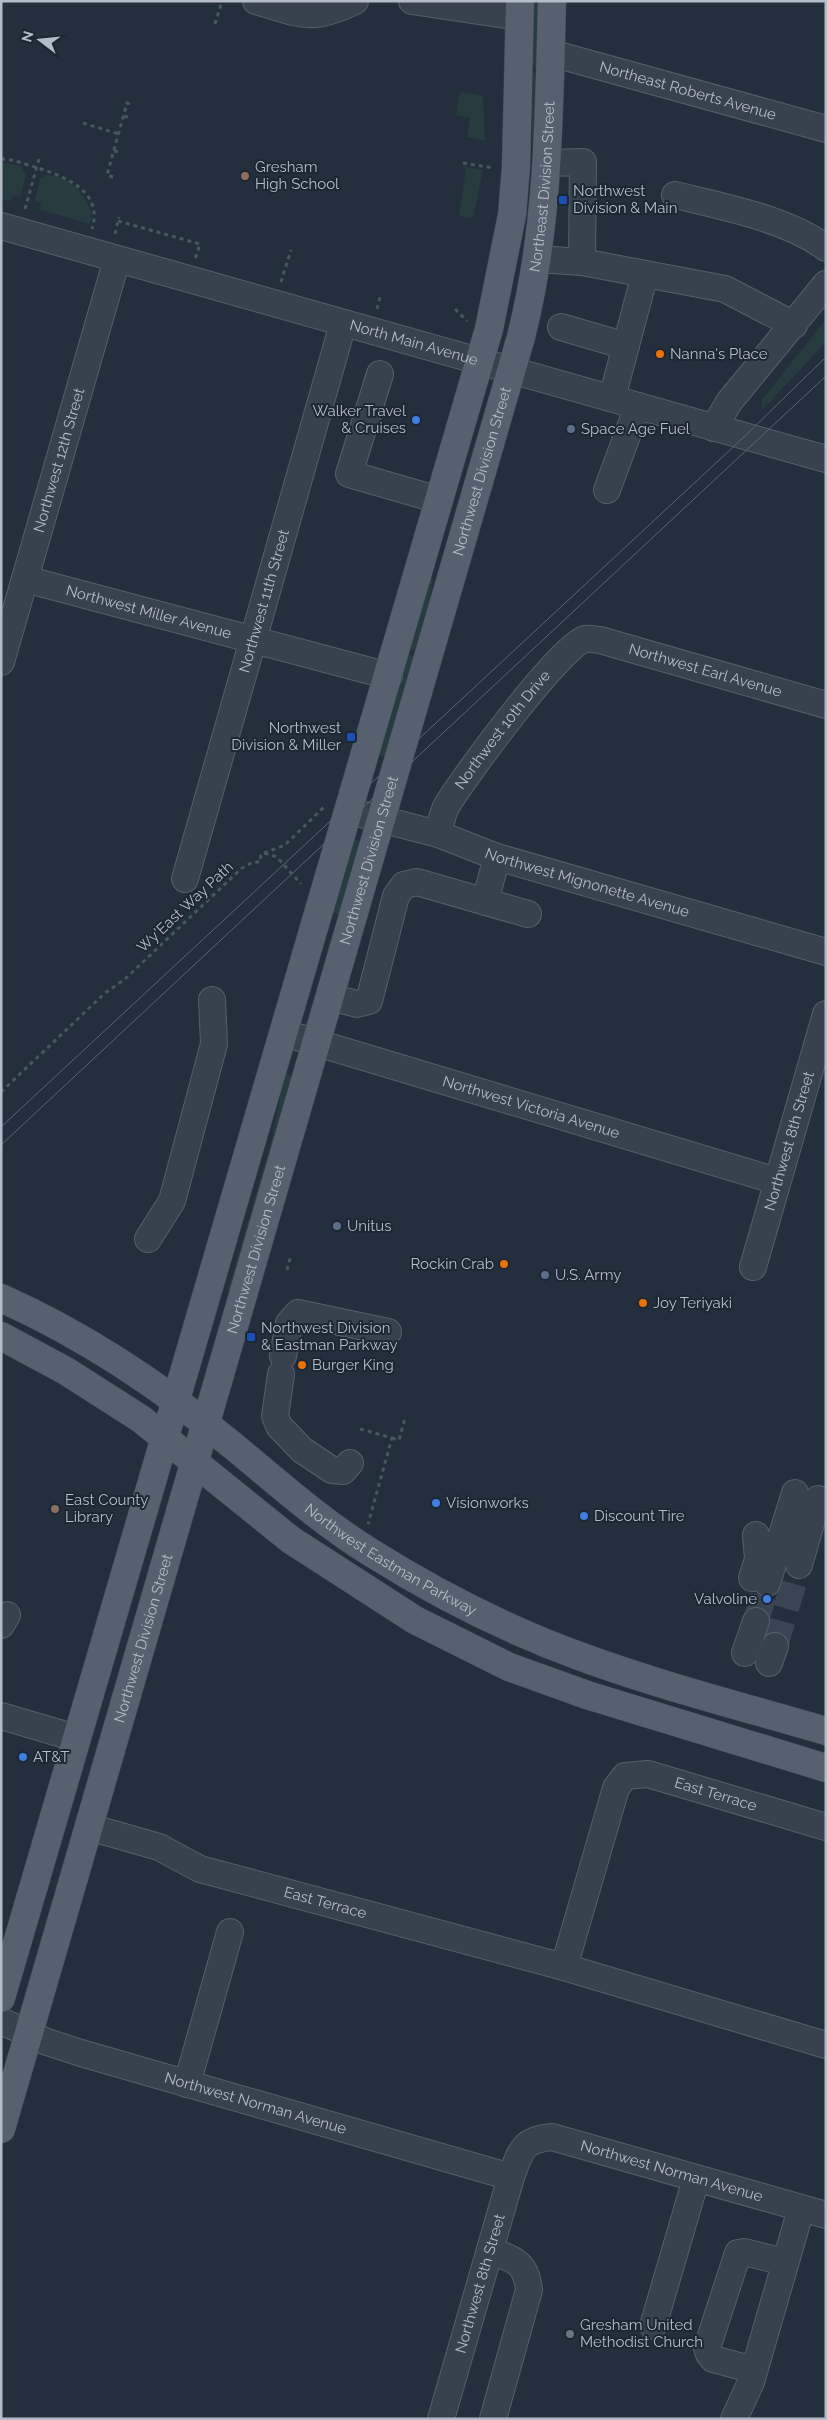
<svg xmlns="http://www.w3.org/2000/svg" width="827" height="2420" font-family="Raleway,sans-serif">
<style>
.grass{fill:#263c3f}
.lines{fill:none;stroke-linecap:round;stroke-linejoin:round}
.minor-tunnel{stroke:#3a4453;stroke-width:26;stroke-dasharray:26 13;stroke-linecap:butt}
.minor-casing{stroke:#565f6c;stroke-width:28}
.major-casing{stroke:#414a57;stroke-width:29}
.path{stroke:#44595c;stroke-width:3;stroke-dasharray:4 4;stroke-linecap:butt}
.minor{stroke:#38414e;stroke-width:26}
.major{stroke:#56606e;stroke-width:28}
.tram{stroke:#5a6575;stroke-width:1}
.education-dot{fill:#8d6e63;stroke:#1d2633;stroke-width:2}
.transit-dot{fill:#1a4fb4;stroke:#1d2633;stroke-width:2}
.food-dot{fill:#e8710a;stroke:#1d2633;stroke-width:2}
.shop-dot{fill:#3f7fe0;stroke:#1d2633;stroke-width:2}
.service-dot{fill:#5c6f8a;stroke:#1d2633;stroke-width:2}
.worship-dot{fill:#6b7280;stroke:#1d2633;stroke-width:2}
.labels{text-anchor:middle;stroke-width:4;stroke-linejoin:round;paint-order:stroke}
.street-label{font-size:15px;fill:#b4bcc9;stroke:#1d2633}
.poi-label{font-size:15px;fill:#b4bcc9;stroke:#1d2633;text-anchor:start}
</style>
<rect width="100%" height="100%" fill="#242f3e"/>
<!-- grass -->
<g class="grass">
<polygon points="532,1 540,1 538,72 530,59"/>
<polygon points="530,66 539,81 537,148 532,148"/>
<polygon points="460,92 483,96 485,141 467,137 470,118 456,115"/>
<polygon points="1,162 21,166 26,175 20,197 13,195 11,201 1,199"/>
<polygon points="462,166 483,170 473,218 459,216 466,169"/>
<path d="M47,175C72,176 85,194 92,215L90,224L40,210L41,203L35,201L40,179Z"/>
<polygon points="826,319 826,342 762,410 762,400"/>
<polygon points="429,576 433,577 426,629 418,652 407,649"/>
<polygon points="406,654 417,657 385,757 381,757 379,754"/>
<polygon points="352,839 363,842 342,916 331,913"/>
<polygon points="285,1071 294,1080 231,1291 228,1290 272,1139"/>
</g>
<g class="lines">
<!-- minor-tunnel -->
<g class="minor-tunnel">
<polyline points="756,1621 767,1583"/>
<polyline points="775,1646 799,1565"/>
</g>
<defs>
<g id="minor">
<path d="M256,1C301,14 310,23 355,1"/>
<polyline points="412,1 520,17"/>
<path id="s1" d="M551,53L826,129"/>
<polyline points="547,163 583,162 582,262 725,289 794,325"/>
<path d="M675,195C721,206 788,219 826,248"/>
<path id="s2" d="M1,226L826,459"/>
<polyline points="538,259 582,262"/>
<polyline points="561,327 626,346"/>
<polyline points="380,374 349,474 439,500"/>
<polyline points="612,398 645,274"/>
<polyline points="714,428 729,402 826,284"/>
<polyline points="607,490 638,406"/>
<path id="s3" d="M25,579L389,676"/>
<path id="s4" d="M1,662L117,259"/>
<path id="s5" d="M349,811L438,834L497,857L826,952"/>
<path id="s6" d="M438,834C441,825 442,813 447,805C464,777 560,646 585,639C589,638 596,640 600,640L826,705"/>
<path id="s7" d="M185,879L343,324"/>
<polyline points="485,902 497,857"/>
<polyline points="330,997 357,1004 369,1001 396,896 404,885 417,882 528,914"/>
<path id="s8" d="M284,1033L777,1181"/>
<polyline points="148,1239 172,1201 214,1044 212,1000"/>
<path id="s9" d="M753,1267L826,1014"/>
<polyline points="283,1356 289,1323 298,1313 388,1332"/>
<polyline points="281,1374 275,1416 279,1426 302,1450 332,1470 343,1471 350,1463"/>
<polyline points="799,1565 818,1499"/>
<polyline points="752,1578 758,1559 756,1535"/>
<polyline points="767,1583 795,1493"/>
<polyline points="1,1625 7,1615"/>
<polyline points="745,1653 756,1621"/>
<polyline points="769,1663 775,1646"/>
<polyline points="1,1716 76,1738"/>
<path id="s10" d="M89,1827L159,1847L200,1869L564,1967L826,2045"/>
<path id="s11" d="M564,1967L616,1788L625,1776L648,1774L826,1827"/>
<path id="s12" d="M1,2021L47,2042L81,2053L511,2177"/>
<polyline points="187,2084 230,1932"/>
<path d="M490,2251C514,2259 526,2262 529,2290L493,2419"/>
<polyline points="653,2326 696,2179"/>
<polyline points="754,2370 713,2359 709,2354 707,2348 738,2253 744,2252 785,2262"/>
<path id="s13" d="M441,2419L511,2177C521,2150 522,2140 552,2137L826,2215"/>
<polyline points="734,2419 751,2382 801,2209"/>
</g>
<g id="major">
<path id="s14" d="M1,1298C84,1335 162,1387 232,1445C277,1482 320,1521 370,1552C437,1594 507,1630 582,1657C661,1686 744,1707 826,1731"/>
<polyline points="1,1336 66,1371 141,1419 291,1540 415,1620 509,1667 587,1695 826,1768"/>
<polyline points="1,1998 489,329 512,215 516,167 520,1"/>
<path id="s15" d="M1,2129L521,337C549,227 549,114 552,1"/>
</g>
</defs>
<!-- minor casing -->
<use href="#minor" class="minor-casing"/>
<!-- major casing -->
<use href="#major" class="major-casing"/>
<!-- path -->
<g class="path">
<polyline points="215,24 222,1"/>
<polyline points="124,116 130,118"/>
<polyline points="83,123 119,134"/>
<polyline points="114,151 120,152"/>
<path d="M1,159C13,159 24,164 35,167C64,176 104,191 92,229"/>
<polyline points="463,163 494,168"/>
<polyline points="113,177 107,175 127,103 133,105"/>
<polyline points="25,209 39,159"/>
<polyline points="118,221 200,244 195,259"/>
<polyline points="115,234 119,217"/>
<polyline points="281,282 291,250"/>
<polyline points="377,309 380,297"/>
<polyline points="455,309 467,321"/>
<polyline points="264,853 285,845 324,807"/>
<polyline points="1,1092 105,993 125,979 242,868 253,862 260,862 261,855 264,853 277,857 301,884"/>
<polyline points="287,1270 291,1255"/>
<polyline points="360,1429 392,1438 368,1524"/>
<polyline points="392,1438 399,1440 405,1418"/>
</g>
<!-- minor -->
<use href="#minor" class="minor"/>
<!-- major -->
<use href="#major" class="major"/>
<!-- tram -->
<g class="tram">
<polyline points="1,1127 745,436 826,357"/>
<polyline points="1,1145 826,376"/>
</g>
</g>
<!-- markers -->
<g class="education-dot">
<circle cx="245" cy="176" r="5"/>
<circle cx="55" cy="1509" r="5"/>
</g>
<g class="transit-dot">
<rect x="558" y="195" width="10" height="10" rx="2.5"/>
<rect x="346" y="732" width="10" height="10" rx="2.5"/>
<rect x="246" y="1332" width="10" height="10" rx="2.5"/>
</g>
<g class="food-dot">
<circle cx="660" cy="354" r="5"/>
<circle cx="504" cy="1264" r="5"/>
<circle cx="643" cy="1303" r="5"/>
<circle cx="302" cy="1365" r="5"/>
</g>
<g class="shop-dot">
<circle cx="416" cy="420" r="5"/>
<circle cx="436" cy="1503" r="5"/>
<circle cx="584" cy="1516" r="5"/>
<circle cx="767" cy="1599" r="5"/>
<circle cx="23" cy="1757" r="5"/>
</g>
<g class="service-dot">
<circle cx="571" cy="429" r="5"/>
<circle cx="337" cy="1226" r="5"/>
<circle cx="545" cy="1275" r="5"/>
</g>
<circle class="worship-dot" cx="570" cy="2334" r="5"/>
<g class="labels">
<!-- street labels -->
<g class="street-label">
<text dy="5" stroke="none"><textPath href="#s1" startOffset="142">Northeast Roberts Avenue</textPath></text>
<text dy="5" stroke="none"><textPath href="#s15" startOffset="2018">Northeast Division Street</textPath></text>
<text dy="5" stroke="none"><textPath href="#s2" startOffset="429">North Main Avenue</textPath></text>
<text dy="5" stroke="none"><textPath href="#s4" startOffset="210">Northwest 12th Street</textPath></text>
<text dy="5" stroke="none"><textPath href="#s15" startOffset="1726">Northwest Division Street</textPath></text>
<text dy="5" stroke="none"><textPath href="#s7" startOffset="289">Northwest 11th Street</textPath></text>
<text dy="5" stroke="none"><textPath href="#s3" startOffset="128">Northwest Miller Avenue</textPath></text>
<text dy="5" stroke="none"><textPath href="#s6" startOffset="372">Northwest Earl Avenue</textPath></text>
<text dy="5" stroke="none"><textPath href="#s6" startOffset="124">Northwest 10th Drive</textPath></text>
<text dy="5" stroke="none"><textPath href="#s15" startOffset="1321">Northwest Division Street</textPath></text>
<text dy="5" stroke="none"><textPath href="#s5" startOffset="249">Northwest Mignonette Avenue</textPath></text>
<text transform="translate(185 907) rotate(-43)" y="5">Wy'East Way Path</text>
<text dy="5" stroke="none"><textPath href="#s8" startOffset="258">Northwest Victoria Avenue</textPath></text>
<text dy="5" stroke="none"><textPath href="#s9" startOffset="131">Northwest 8th Street</textPath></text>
<text dy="5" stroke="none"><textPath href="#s15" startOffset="916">Northwest Division Street</textPath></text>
<text dy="5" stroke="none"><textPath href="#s14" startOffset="471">Northwest Eastman Parkway</textPath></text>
<text dy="5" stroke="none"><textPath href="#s15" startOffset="511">Northwest Division Street</textPath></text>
<text dy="5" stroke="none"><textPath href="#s11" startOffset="295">East Terrace</textPath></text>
<text dy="5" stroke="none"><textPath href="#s10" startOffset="249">East Terrace</textPath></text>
<text dy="5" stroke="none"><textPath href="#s12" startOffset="268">Northwest Norman Avenue</textPath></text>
<text dy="5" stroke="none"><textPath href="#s13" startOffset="439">Northwest Norman Avenue</textPath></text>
<text dy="5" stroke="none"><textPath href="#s13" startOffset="141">Northwest 8th Street</textPath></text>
</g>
<!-- poi labels -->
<g class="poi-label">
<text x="255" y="172">Gresham<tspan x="255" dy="17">High School</tspan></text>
<text x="573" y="196">Northwest<tspan x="573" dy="17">Division &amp; Main</tspan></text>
<text x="670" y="359">Nanna's Place</text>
<text x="406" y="416" text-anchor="end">Walker Travel<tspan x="406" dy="17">&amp; Cruises</tspan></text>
<text x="581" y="434">Space Age Fuel</text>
<text x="341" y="733" text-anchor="end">Northwest<tspan x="341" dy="17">Division &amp; Miller</tspan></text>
<text x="347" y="1231">Unitus</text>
<text x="494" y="1269" text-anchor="end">Rockin Crab</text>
<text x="555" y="1280">U.S. Army</text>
<text x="653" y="1308">Joy Teriyaki</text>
<text x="261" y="1333">Northwest Division<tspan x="261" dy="17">&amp; Eastman Parkway</tspan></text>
<text x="312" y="1370">Burger King</text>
<text x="65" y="1505">East County<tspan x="65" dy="17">Library</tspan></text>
<text x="446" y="1508">Visionworks</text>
<text x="594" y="1521">Discount Tire</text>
<text x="757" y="1604" text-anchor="end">Valvoline</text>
<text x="33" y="1762">AT&amp;T</text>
<text x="580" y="2330">Gresham United<tspan x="580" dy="17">Methodist Church</tspan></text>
</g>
</g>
<!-- border -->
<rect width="827" height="2420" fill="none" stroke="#b4bcc9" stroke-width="5"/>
<!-- north arrow -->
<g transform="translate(40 40) rotate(286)" stroke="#1d2633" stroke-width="4" paint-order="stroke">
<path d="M0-4L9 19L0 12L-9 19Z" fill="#b4bcc9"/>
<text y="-8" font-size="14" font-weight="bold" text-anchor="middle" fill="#b4bcc9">N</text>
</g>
</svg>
